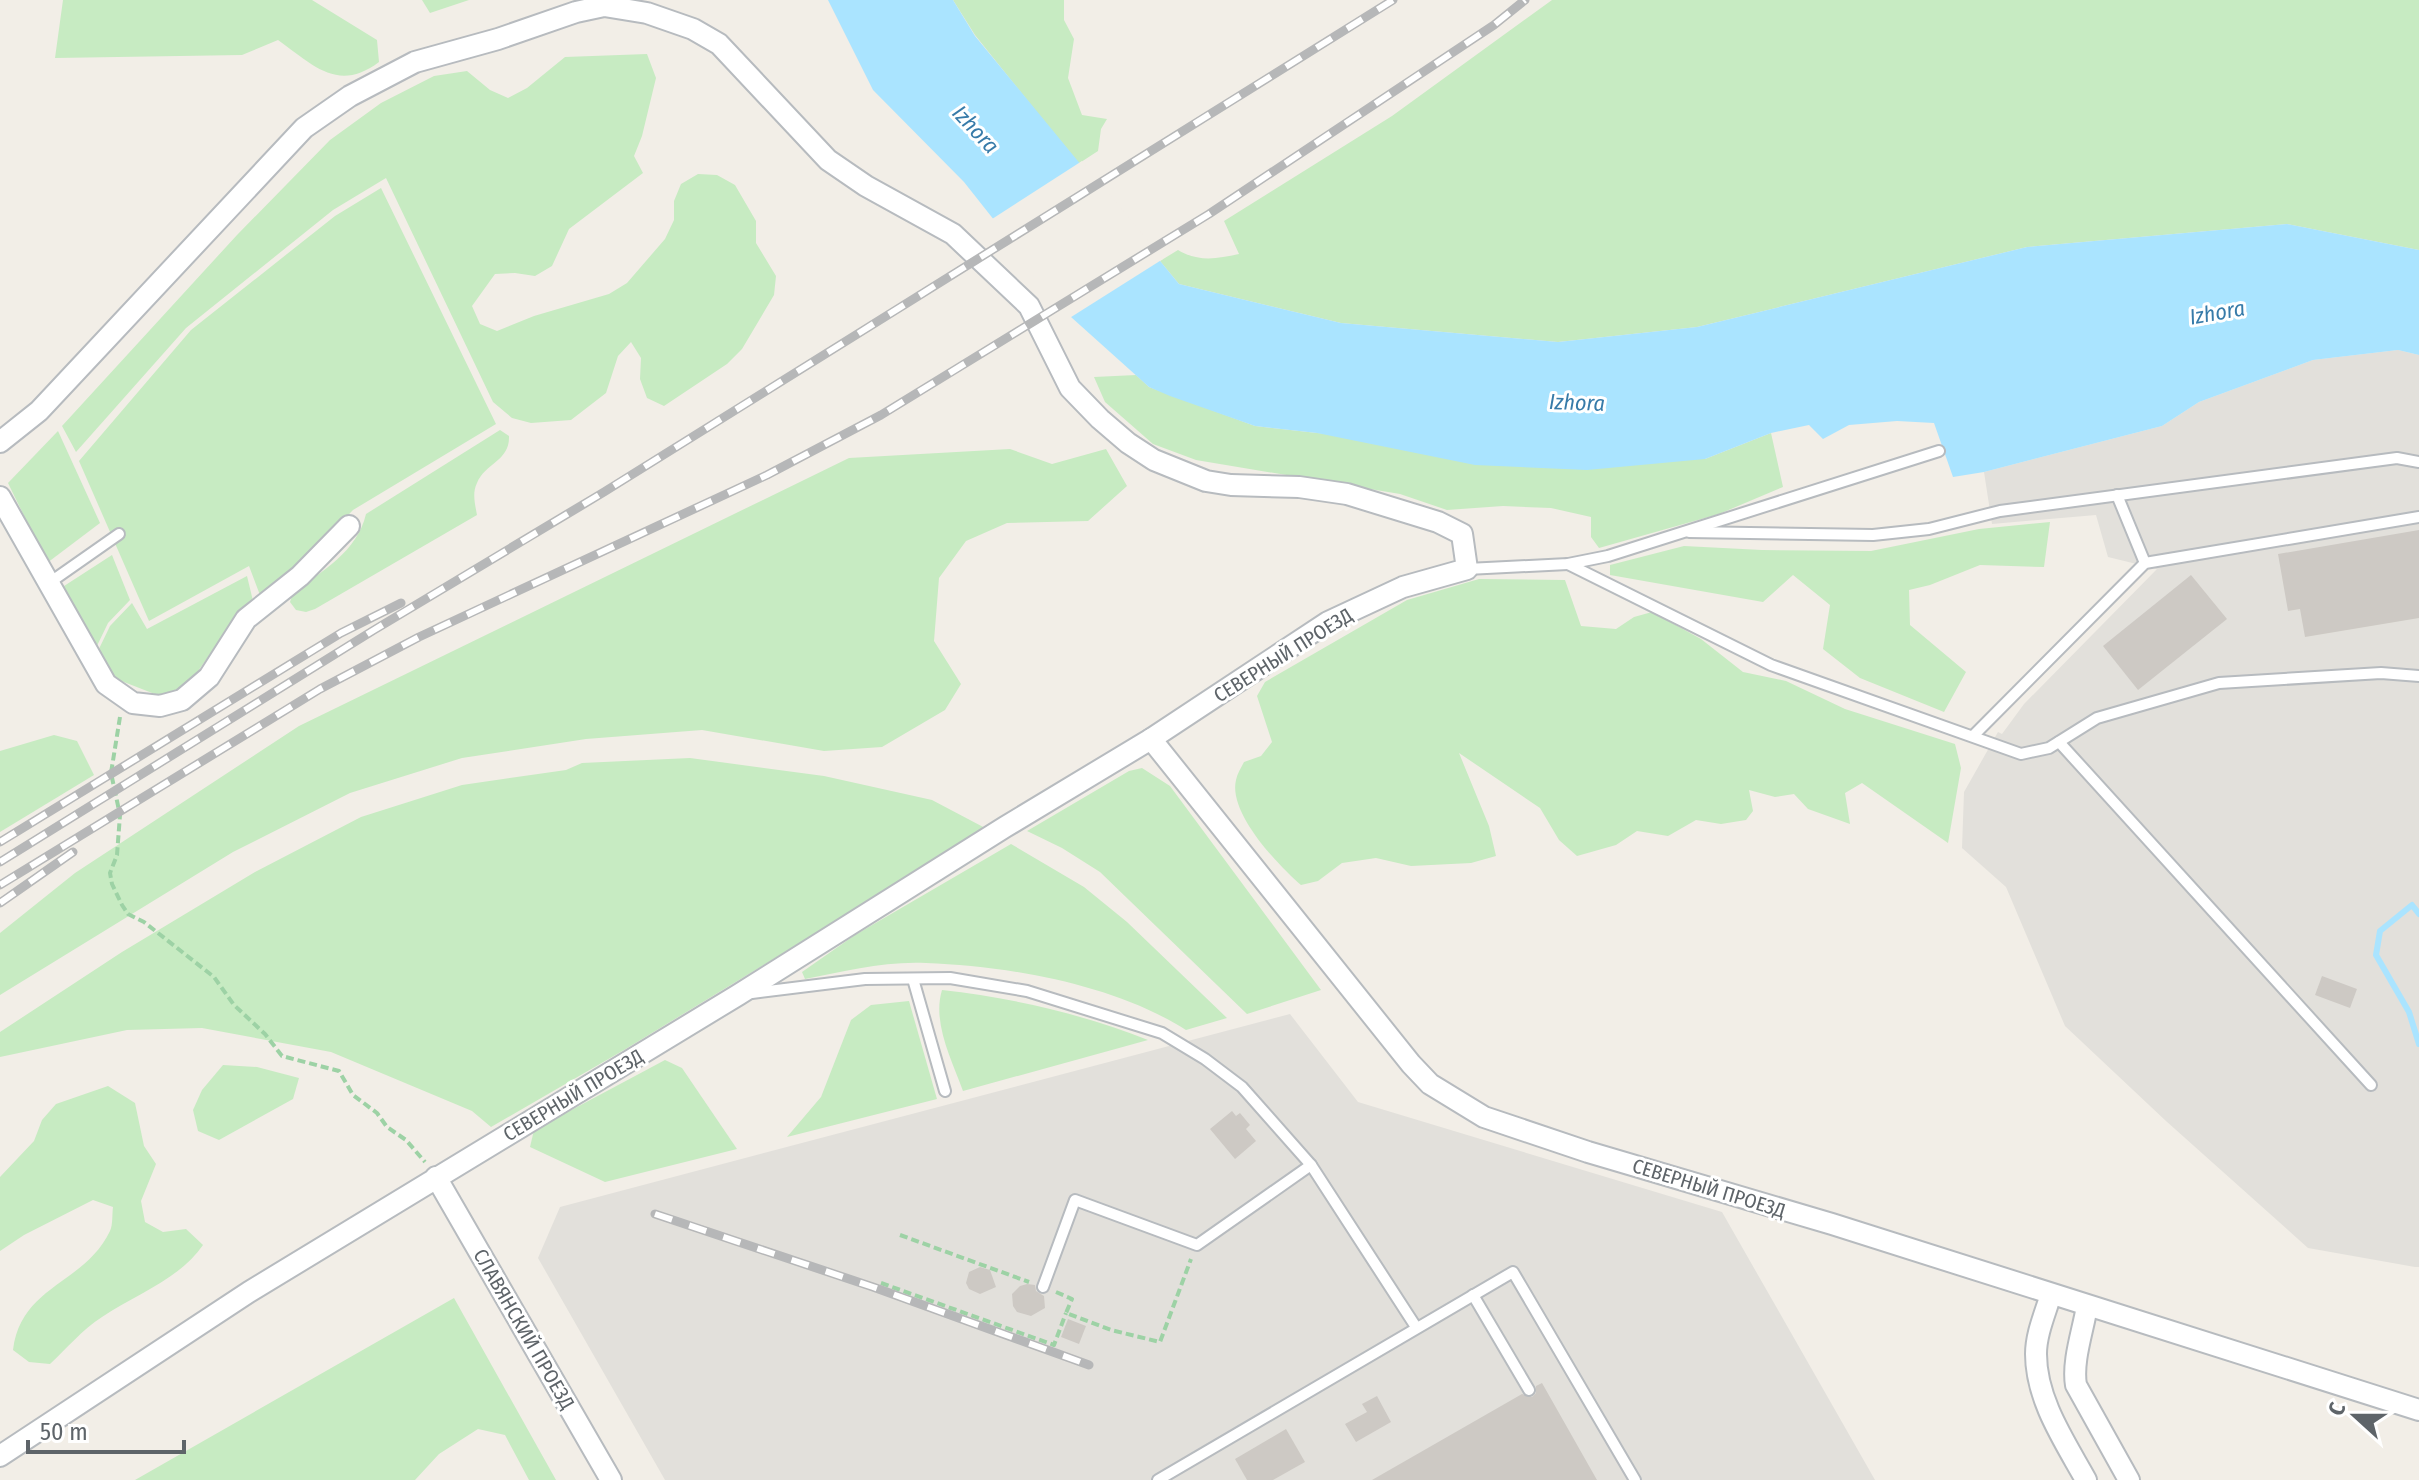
<svg xmlns="http://www.w3.org/2000/svg" width="2419" height="1480" font-family="'Fira Sans Condensed',sans-serif">
<style>
.industrial{fill:#e2e0db}
.green{fill:#c7ebc2}
.water{fill:#aae4ff}
.pier{fill:#f2eee7}
.lines{fill:none;stroke-linecap:round;stroke-linejoin:round}
.stream{stroke:#aae4ff;stroke-width:6}
.building{fill:#cdc9c4}
.lane-casing{stroke:#b7bbbf;stroke-width:14}
.street-casing{stroke:#b7bbbf;stroke-width:24}
.path{stroke:#9dd2a5;stroke-width:4;stroke-dasharray:8 4;stroke-linecap:butt}
.lane{stroke:#fff;stroke-width:10}
.street{stroke:#fff;stroke-width:20}
.rail-casing{stroke:#b6b7b8;stroke-width:9}
.rail{stroke:#fff;stroke-width:6;stroke-dasharray:18;stroke-linecap:butt}
.labels{text-anchor:middle;stroke-width:6;stroke-linejoin:round;paint-order:stroke}
.street-label{font-size:20px;fill:#5e6469;stroke:#fff}
.water-label{font-size:22px;font-style:italic;fill:#377ba9;stroke:#fff}
</style>
<rect width="100%" height="100%" fill="#f2eee7"/>
<!-- industrial -->
<g class="industrial">
<polygon points="2398,350 2419,355 2419,1267 2415,1267 2308,1248 2166,1121 2065,1026 2006,887 1962,848 1964,792 1998,732 2002,734 2024,704 2157,569 2108,557 2096,515 1992,524 1984,472 2162,426 2199,402 2313,360"/>
<polygon points="1290,1014 1358,1102 1722,1212 1875,1480 665,1480 538,1258 560,1207"/>
</g>
<!-- green -->
<g class="green">
<path d="M63,0H312L377,40L379,62C338,93 313,65 278,40L242,55L55,58Z"/>
<polygon points="422,0 469,0 430,13"/>
<polygon points="953,0 1064,0 1064,20 1074,39 1068,78 1082,115 1107,119 1101,129 1098,151 1078,164 975,35"/>
<path d="M1552,0H2419V250L2287,224L2027,247L1697,327L1558,342L1341,323L1179,284L1160,261L1178,250C1198,262 1216,259 1239,254L1224,221L1392,116Z"/>
<polygon points="647,54 656,78 642,136 634,156 643,173 569,229 552,266 535,276 515,273 495,274 472,306 480,324 497,331 534,316 609,294 627,283 665,239 674,220 674,201 681,184 698,174 717,175 735,185 756,221 756,243 776,276 774,295 742,349 727,364 664,406 647,398 640,379 641,358 631,342 618,356 606,393 571,420 531,423 512,418 493,402 386,178 333,210 186,328 76,452 62,426 237,235 330,140 381,103 434,76 467,71 490,90 508,98 527,88 565,57"/>
<polygon points="381,188 496,424 353,510 298,567 260,595 249,566 149,621 79,461 191,330 335,216"/>
<polygon points="1136,375 1149,387 1255,426 1317,433 1705,459 1771,433 1783,487 1719,514 1599,548 1591,537 1591,517 1551,508 1503,506 1447,510 1400,494 1196,460 1153,444 1105,402 1094,377"/>
<path d="M500,430L509,436C510,461 485,463 477,483C472,493 475,504 477,515L315,609L306,612L296,610L290,602L293,593C322,571 357,552 366,514Z"/>
<polygon points="58,431 100,523 47,563 8,483"/>
<polygon points="1010,449 1052,464 1106,449 1127,486 1088,521 1007,523 966,541 939,578 934,641 961,684 945,710 882,747 824,751 702,730 586,739 462,758 350,793 233,852 0,995 0,933 75,873 299,726 849,458"/>
<polygon points="2050,522 2044,567 1980,565 1930,585 1909,590 1910,625 1966,672 1944,712 1860,678 1823,649 1830,605 1793,575 1763,602 1610,575 1610,565 1684,546 1762,550 1871,551 1979,529"/>
<polygon points="112,555 130,600 108,623 95,650 61,588"/>
<polygon points="247,576 253,601 231,624 189,684 165,698 111,677 97,653 110,626 132,603 147,629"/>
<path d="M1479,579L1565,580L1581,626L1616,629L1634,617L1652,612L1701,639L1743,672L1786,681L1845,709L1955,744L1961,768L1948,843L1862,783L1845,793L1850,824L1808,809L1794,794L1775,797L1749,790L1753,811L1746,820L1721,824L1696,820L1668,836L1637,831L1616,845L1577,856L1559,840L1540,808L1459,753L1489,826L1496,856L1471,863L1411,866L1376,858L1342,863L1318,881L1301,885C1278,865 1228,813 1236,780C1237,774 1241,768 1244,762L1261,756L1272,742L1257,696L1265,682L1407,600Z"/>
<polygon points="54,735 77,741 94,775 0,832 0,751"/>
<polygon points="690,758 824,776 932,800 987,829 624,1050 491,1127 472,1111 331,1052 202,1028 127,1030 0,1057 0,1032 122,952 255,872 361,817 462,785 566,770 582,763"/>
<polygon points="1142,768 1170,786 1321,990 1247,1014 1100,872 1062,848 1027,831 1129,771"/>
<path d="M1011,844L1084,887L1127,922L1227,1018L1186,1030C1115,985 1010,966 926,963C885,961 845,971 805,979L802,972L855,935Z"/>
<path d="M942,990C1013,998 1082,1014 1148,1040L963,1091C952,1060 932,1023 942,990Z"/>
<polygon points="909,1001 937,1099 787,1137 821,1097 851,1020 871,1005"/>
<polygon points="665,1060 682,1068 737,1149 605,1182 530,1147 534,1130"/>
<polygon points="223,1065 257,1067 299,1078 293,1099 219,1140 198,1131 193,1110 202,1090"/>
<path d="M108,1086L135,1103L144,1146L156,1164L141,1201L145,1222L163,1232L186,1229L203,1245C180,1279 136,1294 102,1317C82,1330 67,1348 50,1364L29,1362L13,1350C21,1285 85,1284 110,1231C113,1225 112,1214 113,1207L93,1200L24,1235L0,1251V1177L34,1141L42,1120L56,1104Z"/>
<polygon points="454,1298 556,1480 529,1480 505,1435 478,1429 439,1454 415,1480 135,1480"/>
</g>
<!-- water -->
<polygon class="water" points="828,0 953,0 975,36 1179,284 1341,323 1558,342 1697,327 2027,247 2287,224 2419,250 2419,355 2398,350 2313,360 2199,402 2162,426 1984,472 1953,477 1934,423 1897,421 1849,425 1823,439 1809,425 1771,433 1705,459 1587,470 1475,465 1317,433 1255,426 1170,396 1149,387 1071,317 964,182 873,90"/>
<!-- pier -->
<polygon class="pier" points="1082,161 1163,259 1068,319 989,221"/>
<g class="lines">
<!-- stream -->
<polyline class="stream" points="2419,914 2412,905 2380,931 2376,955 2409,1012 2419,1044"/>
</g>
<!-- building -->
<g class="building">
<polygon points="2419,530 2419,618 2305,637 2300,609 2288,611 2278,554"/>
<polygon points="2191,575 2227,619 2138,690 2103,646"/>
<polygon points="2322,976 2357,989 2350,1008 2315,995"/>
<polygon points="1232,1111 1236,1116 1240,1113 1250,1125 1246,1129 1256,1141 1235,1159 1210,1129"/>
<polygon points="980,1267 990,1270 996,1287 980,1294 969,1289 966,1283 969,1272"/>
<polygon points="1027,1284 1035,1285 1036,1291 1044,1296 1045,1308 1031,1316 1017,1312 1013,1306 1012,1294 1020,1286"/>
<polygon points="1068,1319 1086,1326 1079,1344 1061,1337"/>
<polygon points="1542,1383 1597,1480 1372,1480 1522,1394 1532,1397 1536,1393 1536,1386"/>
<polygon points="1377,1396 1391,1422 1356,1442 1345,1424 1367,1412 1362,1404"/>
<polygon points="1286,1429 1305,1462 1273,1480 1247,1480 1235,1459"/>
</g>
<g class="lines">
<defs>
<g id="lane">
<polyline points="2117,495 2145,563"/>
<polyline points="1689,532 1873,535 1929,529 2000,511 2397,458 2419,462"/>
<polyline points="1568,564 1771,665 2021,754 2049,748 2097,718 2219,683 2381,673 2419,676"/>
<polyline points="1467,569 1568,564 1608,556 1939,451"/>
<polyline points="49,583 119,534"/>
<polyline points="1973,736 2145,563 2419,517"/>
<polyline points="2059,742 2371,1085"/>
<polyline points="913,979 945,1091"/>
<polyline points="752,993 865,979 950,978 1027,991 1162,1033 1205,1059 1242,1087 1311,1165 1416,1327"/>
<polyline points="1043,1287 1075,1200 1197,1245 1311,1165"/>
<polyline points="1473,1295 1529,1390"/>
<polyline points="1158,1480 1513,1272 1635,1480"/>
</g>
<g id="street">
<polyline points="0,442 39,411 304,128 350,96 415,62 498,39 576,12 604,6 647,13 693,29 719,44 828,160 866,186 953,234 1029,306 1070,388 1100,419 1128,443 1154,460 1206,481 1231,485 1299,487 1347,494 1438,522 1462,534 1467,569 1403,587 1328,622 1151,739 1005,827 738,995 249,1292 0,1456"/>
<polyline points="0,497 106,684 133,703 160,706 182,700 209,677 246,619 300,576 349,526"/>
<polyline points="1151,739 1411,1064 1430,1084 1484,1117 1588,1152 1832,1224 2419,1410"/>
<polyline points="436,1177 611,1480"/>
<path d="M2051,1294C2045,1314 2036,1334 2036,1354C2036,1400 2065,1442 2086,1480"/>
<path d="M2087,1306C2083,1331 2072,1361 2076,1385L2129,1480"/>
</g>
</defs>
<!-- lane casing -->
<use href="#lane" class="lane-casing"/>
<!-- street casing -->
<use href="#street" class="street-casing"/>
<!-- path -->
<g class="path">
<polyline points="120,717 111,773 120,815 117,855 110,873 112,884 122,905 128,914 144,922 214,977 234,1005 265,1034 282,1056 339,1071 353,1095 377,1113 387,1127 406,1140 425,1162"/>
<polyline points="900,1235 1029,1282"/>
<polyline points="881,1283 1054,1345 1066,1313"/>
<polyline points="1056,1292 1072,1299 1066,1313 1111,1330 1160,1342 1191,1259"/>
</g>
<!-- lane -->
<use href="#lane" class="lane"/>
<!-- street -->
<use href="#street" class="street"/>
<defs>
<g id="rail">
<polyline points="0,842 341,633 401,603"/>
<polyline points="0,862 374,630 604,492 1393,0"/>
<polyline points="0,885 320,689 419,637 767,475 881,415 1209,214 1494,25 1525,0"/>
<polyline points="0,903 73,852"/>
<polyline points="655,1214 873,1287 1089,1365"/>
</g>
</defs>
<!-- rail casing -->
<use href="#rail" class="rail-casing"/>
<!-- rail -->
<use href="#rail" class="rail"/>
</g>
<g class="labels">
<!-- street labels -->
<g class="street-label">
<text transform="translate(1283 655) rotate(-32)" y="7">СЕВЕРНЫЙ ПРОЕЗД</text>
<text transform="translate(573 1095) rotate(-31)" y="7">СЕВЕРНЫЙ ПРОЕЗД</text>
<text transform="translate(1709 1188) rotate(17)" y="7">СЕВЕРНЫЙ ПРОЕЗД</text>
<text transform="translate(524 1329) rotate(60)" y="7">СЛАВЯНСКИЙ ПРОЕЗД</text>
</g>
<!-- water labels -->
<g class="water-label">
<text transform="translate(976 129) rotate(47)" y="8">Izhora</text>
<text transform="translate(2217 312) rotate(-10)" y="8">Izhora</text>
<text transform="translate(1577 402) rotate(2)" y="8">Izhora</text>
</g>
</g>
<!-- north arrow -->
<g transform="translate(2355 1416) rotate(291)" stroke="#ffffff" stroke-width="6" paint-order="stroke">
<path d="M0-6L14 30L0 20L-14 30Z" fill="#5e6469"/>
<text y="-12" font-size="22" font-weight="bold" text-anchor="middle" fill="#5e6469">С</text>
</g>
<!-- scale -->
<path d="M28 1440v12h156v-12" fill="none" stroke="#5e6469" stroke-width="4"/>
<text x="40" y="1440" font-size="24" fill="#5e6469" stroke="#ffffff" stroke-width="6" paint-order="stroke">50 m</text>
</svg>
